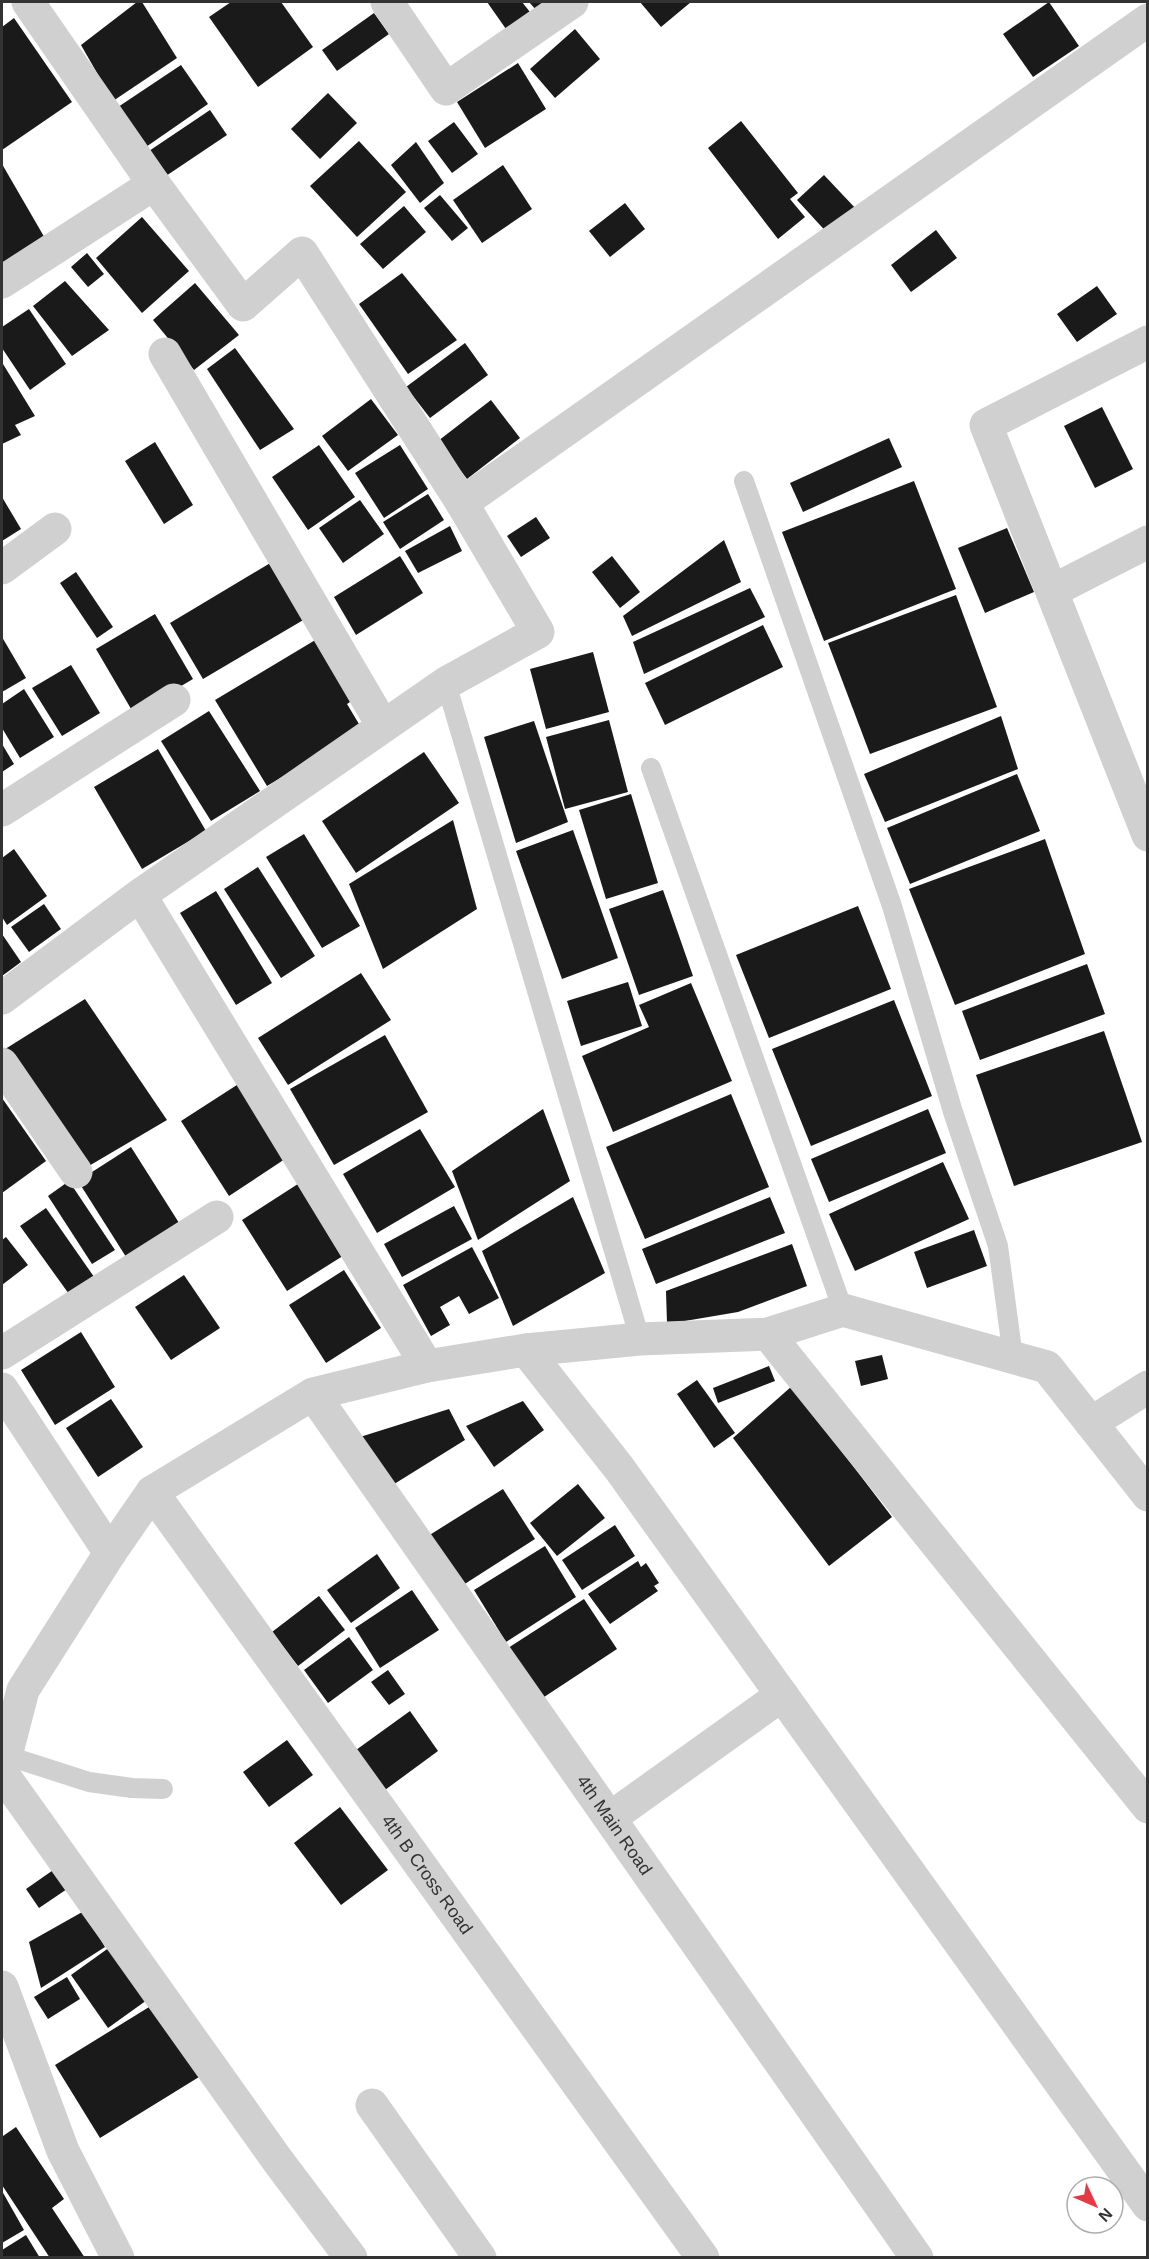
<svg xmlns="http://www.w3.org/2000/svg" width="1149" height="2259" font-family="Arial,sans-serif">
<style>
.building{fill:#1a1a1a}
.lines{fill:none;stroke-linecap:round;stroke-linejoin:round}
.service{stroke:#d0d0d0;stroke-width:20}
.minor{stroke:#d0d0d0;stroke-width:33}
.tertiary{stroke:#d0d0d0;stroke-width:33}
.labels{text-anchor:middle;stroke-width:6;stroke-linejoin:round;paint-order:stroke}
.street-label{font-size:18px;fill:#333;stroke:#fff}
</style>
<rect width="100%" height="100%" fill="#fff"/>
<!-- building -->
<g class="building">
<polygon points="137,2 142,2 177,58 113,101 81,45"/>
<polygon points="231,2 281,2 313,47 258,87 209,17"/>
<polygon points="487,2 522,2 530,12 506,29"/>
<polygon points="529,2 547,2 537,11"/>
<polygon points="640,2 691,2 661,27"/>
<polygon points="1049,2 1079,46 1033,77 1003,34"/>
<polygon points="374,13 389,34 337,71 322,50"/>
<polygon points="14,18 72,102 2,150 2,27"/>
<polygon points="575,29 600,59 555,98 530,69"/>
<polygon points="518,63 546,109 485,148 457,102"/>
<polygon points="181,65 208,104 143,149 115,109"/>
<polygon points="328,93 357,123 320,159 291,129"/>
<polygon points="210,110 227,135 154,184 149,151"/>
<polygon points="741,121 798,193 790,199 805,217 778,239 708,148"/>
<polygon points="454,122 478,154 452,173 428,141"/>
<polygon points="359,141 406,192 357,237 310,186"/>
<polygon points="416,142 444,183 420,203 391,165"/>
<polygon points="2,164 46,240 2,267"/>
<polygon points="503,165 532,209 482,243 453,200"/>
<polygon points="824,175 858,211 831,237 797,200"/>
<polygon points="440,195 468,228 452,241 424,208"/>
<polygon points="625,203 645,229 610,257 589,231"/>
<polygon points="404,206 426,232 383,269 360,244"/>
<polygon points="142,217 189,271 142,313 96,258"/>
<polygon points="936,230 957,258 911,292 891,265"/>
<polygon points="87,253 104,274 88,287 71,267"/>
<polygon points="402,273 457,340 408,374 359,304"/>
<polygon points="65,281 109,330 72,356 33,306"/>
<polygon points="195,283 239,335 194,370 153,320"/>
<polygon points="1097,286 1117,314 1077,342 1057,314"/>
<polygon points="29,309 66,364 30,390 2,348 2,327"/>
<polygon points="465,343 488,375 430,418 406,387"/>
<polygon points="235,348 294,429 260,450 207,369"/>
<polygon points="3,364 35,416 15,425 21,435 2,444"/>
<polygon points="371,399 398,435 348,471 322,436"/>
<polygon points="491,400 520,438 467,479 438,441"/>
<polygon points="1102,407 1133,469 1095,488 1064,426"/>
<polygon points="889,438 902,467 803,512 790,483"/>
<polygon points="155,442 193,505 164,524 125,461"/>
<polygon points="319,445 355,497 308,530 272,477"/>
<polygon points="400,445 428,489 384,518 355,473"/>
<polygon points="914,481 956,589 824,641 782,532"/>
<polygon points="428,494 444,520 400,549 383,522"/>
<polygon points="2,497 21,529 2,541"/>
<polygon points="360,500 384,534 343,563 319,528"/>
<polygon points="536,517 550,538 521,557 507,536"/>
<polygon points="450,526 462,551 418,573 405,551"/>
<polygon points="1007,528 1034,592 985,613 958,548"/>
<polygon points="724,540 741,582 632,636 623,616"/>
<polygon points="400,556 423,593 356,635 334,597"/>
<polygon points="612,556 640,592 620,608 592,572"/>
<polygon points="272,562 305,619 203,679 170,623"/>
<polygon points="76,572 113,627 97,638 60,583"/>
<polygon points="750,588 765,617 644,674 633,642"/>
<polygon points="956,595 997,707 870,754 828,643"/>
<polygon points="155,614 193,679 134,714 96,649"/>
<polygon points="763,625 783,667 665,725 645,683"/>
<polygon points="322,636 359,696 347,704 362,729 267,786 215,700"/>
<polygon points="2,637 26,678 2,692"/>
<polygon points="593,652 609,712 546,729 530,669"/>
<polygon points="71,665 100,713 62,736 32,688"/>
<polygon points="24,689 54,737 20,758 2,728 2,704"/>
<polygon points="209,711 260,791 211,821 161,741"/>
<polygon points="1001,716 1018,769 885,822 864,774"/>
<polygon points="609,720 628,792 565,809 546,737"/>
<polygon points="534,721 568,822 516,843 484,737"/>
<polygon points="2,744 14,764 2,772"/>
<polygon points="158,749 206,831 142,869 94,787"/>
<polygon points="424,752 459,803 356,873 322,821"/>
<polygon points="1017,774 1040,831 910,884 887,828"/>
<polygon points="631,794 658,883 606,899 579,810"/>
<polygon points="453,820 477,909 383,969 349,884"/>
<polygon points="573,830 618,958 562,979 516,851"/>
<polygon points="304,834 360,926 322,948 266,857"/>
<polygon points="1045,839 1085,954 955,1005 909,889"/>
<polygon points="14,849 47,896 7,925 2,917 2,858"/>
<polygon points="258,867 315,956 281,978 224,889"/>
<polygon points="663,890 693,976 639,995 609,909"/>
<polygon points="216,891 272,983 236,1005 180,913"/>
<polygon points="44,904 61,929 29,952 11,927"/>
<polygon points="858,906 891,989 769,1038 736,955"/>
<polygon points="2,934 21,962 2,976"/>
<polygon points="1087,964 1105,1014 980,1060 962,1011"/>
<polygon points="361,973 391,1020 288,1085 258,1038"/>
<polygon points="628,982 642,1026 581,1046 567,1001"/>
<polygon points="691,983 732,1081 613,1132 582,1056 649,1027 639,1005"/>
<polygon points="85,999 167,1120 82,1170 2,1051"/>
<polygon points="894,1000 932,1096 811,1146 772,1049"/>
<polygon points="1104,1031 1142,1142 1014,1186 976,1075"/>
<polygon points="385,1035 428,1112 334,1165 290,1089"/>
<polygon points="240,1083 288,1157 229,1196 181,1121"/>
<polygon points="731,1094 769,1187 645,1239 606,1147"/>
<polygon points="2,1098 46,1161 2,1193"/>
<polygon points="543,1109 570,1181 478,1240 452,1171"/>
<polygon points="928,1109 946,1153 829,1202 811,1159"/>
<polygon points="420,1129 455,1187 377,1233 343,1174"/>
<polygon points="131,1147 181,1226 128,1260 78,1181"/>
<polygon points="943,1162 969,1219 855,1271 829,1214"/>
<polygon points="69,1181 115,1250 92,1264 48,1196"/>
<polygon points="301,1182 346,1254 287,1291 242,1220"/>
<polygon points="573,1197 605,1273 513,1326 482,1251"/>
<polygon points="770,1197 785,1233 656,1284 642,1249"/>
<polygon points="454,1206 472,1239 402,1277 384,1244"/>
<polygon points="46,1208 99,1284 74,1301 20,1226"/>
<polygon points="974,1230 987,1266 927,1288 914,1252"/>
<polygon points="6,1237 28,1265 2,1285 2,1240"/>
<polygon points="792,1244 807,1286 738,1312 667,1324 666,1291"/>
<polygon points="472,1247 499,1298 469,1314 459,1296 440,1307 450,1325 431,1336 403,1285"/>
<polygon points="344,1270 381,1328 326,1363 289,1305"/>
<polygon points="184,1275 220,1328 171,1360 135,1307"/>
<polygon points="81,1332 115,1387 55,1425 21,1370"/>
<polygon points="882,1355 888,1379 861,1386 855,1361"/>
<polygon points="769,1366 775,1381 718,1403 713,1388"/>
<polygon points="697,1380 735,1433 714,1448 677,1394"/>
<polygon points="792,1386 892,1517 829,1566 733,1438"/>
<polygon points="111,1399 143,1447 98,1477 66,1428"/>
<polygon points="523,1401 544,1430 494,1467 466,1426"/>
<polygon points="449,1409 465,1440 391,1486 360,1437"/>
<polygon points="578,1484 605,1518 557,1556 530,1523"/>
<polygon points="503,1489 535,1539 460,1587 428,1536"/>
<polygon points="615,1525 635,1556 582,1590 562,1560"/>
<polygon points="545,1546 576,1597 506,1642 474,1590"/>
<polygon points="377,1554 400,1588 351,1623 327,1590"/>
<polygon points="638,1561 641,1567 646,1563 659,1583 654,1586 658,1591 610,1624 588,1594"/>
<polygon points="412,1590 439,1630 380,1668 355,1628"/>
<polygon points="319,1596 345,1630 298,1666 272,1632"/>
<polygon points="584,1599 617,1649 538,1701 505,1650"/>
<polygon points="349,1637 373,1670 328,1703 304,1670"/>
<polygon points="388,1670 405,1694 389,1705 371,1682"/>
<polygon points="410,1711 438,1751 385,1790 356,1750"/>
<polygon points="287,1740 313,1775 269,1807 243,1772"/>
<polygon points="340,1807 388,1870 341,1905 294,1843"/>
<polygon points="59,1866 73,1885 39,1908 26,1889"/>
<polygon points="84,1911 105,1947 41,1988 29,1942"/>
<polygon points="110,1947 147,2000 108,2028 71,1975"/>
<polygon points="67,1977 80,1999 48,2019 34,1997"/>
<polygon points="154,2004 199,2077 100,2138 55,2065"/>
<polygon points="16,2127 64,2199 52,2208 85,2258 50,2258 2,2185 2,2133 3,2136"/>
<polygon points="2,2191 24,2230 2,2243"/>
<polygon points="26,2235 40,2258 2,2258 2,2250"/>
</g>
<g class="lines">
<!-- service -->
<g class="service">
<polyline points="744,481 892,906 953,1112 998,1246 1013,1357"/>
<polyline points="446,683 640,1339"/>
<polyline points="651,768 843,1310"/>
<polyline points="5,1755 89,1782 132,1788 163,1789"/>
</g>
<!-- minor -->
<g class="minor">
<polyline points="28,2 154,184 243,305 302,253 462,503"/>
<polyline points="387,2 446,89 572,2"/>
<polyline points="2,282 154,184"/>
<polyline points="1148,342 986,425 1148,835"/>
<polyline points="165,354 383,726"/>
<polyline points="2,568 55,529"/>
<polyline points="1052,591 1148,542"/>
<polyline points="2,810 174,700"/>
<polyline points="140,895 427,1366"/>
<polyline points="2,998 140,895 446,683 538,632 462,503 1148,20"/>
<polyline points="2,1064 76,1172"/>
<polyline points="768,1334 1148,1807"/>
<polyline points="526,1350 619,1468 1148,2205"/>
<polyline points="2,1353 217,1217"/>
<path id="s1" d="M313,1394L917,2258"/>
<polyline points="1091,1423 1148,1387"/>
<path id="s2" d="M152,1492L703,2258"/>
<polyline points="2,1773 278,2161 351,2258"/>
<polyline points="610,1818 782,1695"/>
<polyline points="372,2105 480,2258"/>
</g>
<!-- tertiary -->
<g class="tertiary">
<polyline points="2,1389 110,1553"/>
<polyline points="2,1771 23,1690 110,1553 152,1492 313,1394 427,1366 526,1350 640,1339 768,1334 843,1310 1047,1367 1148,1495"/>
<polyline points="2,1987 63,2151 118,2258"/>
</g>
</g>
<g class="labels">
<!-- street labels -->
<g class="street-label">
<text dy="6" stroke="none"><textPath href="#s1" startOffset="526">4th Main Road</textPath></text>
<text dy="6" stroke="none"><textPath href="#s2" startOffset="471">4th B Cross Road</textPath></text>
</g>
</g>
<!-- border -->
<rect width="1149" height="2259" fill="none" stroke="#333333" stroke-width="6"/>
<!-- north arrow -->
<g transform="translate(1095 2205) rotate(134)"><circle r="28" fill="#ffffff" stroke="#adadad" stroke-width="1.5"/>
<path d="M0-4.5L10 22L0 15L-10 22Z" fill="#e63946"/>
<text y="-9" font-size="16" font-weight="bold" text-anchor="middle" fill="#333333">N</text>
</g>
</svg>
